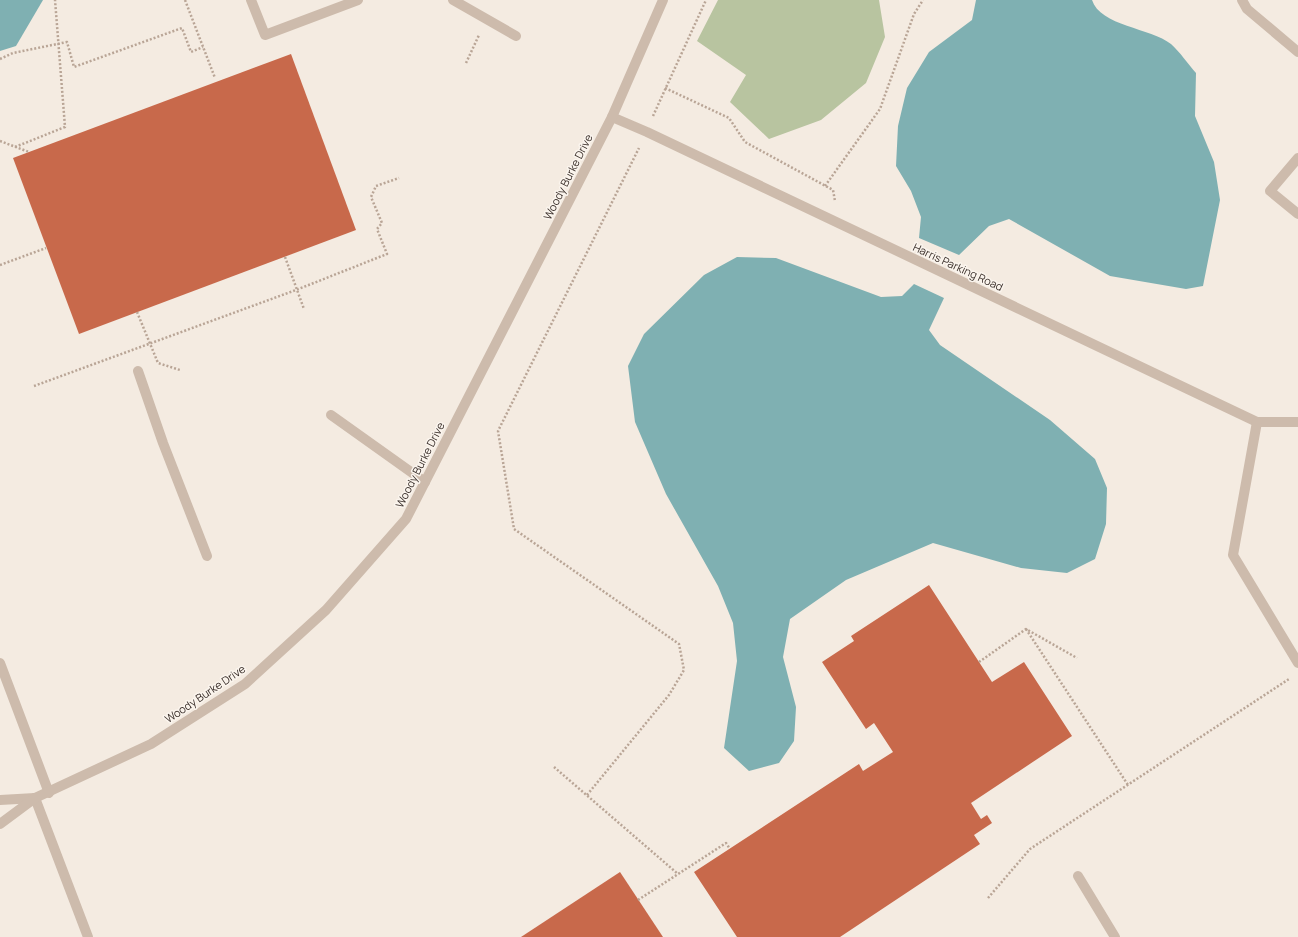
<svg xmlns="http://www.w3.org/2000/svg" width="1298" height="937" font-family="Manrope,sans-serif">
<style>
.green{fill:#b8c4a0}
.water{fill:#7fb0b2}
.building{fill:#c8694b}
.lines{fill:none;stroke-linecap:round;stroke-linejoin:round}
.path{stroke:#b9a596;stroke-width:2.5;stroke-dasharray:2 2;stroke-linecap:butt}
.minor{stroke:#cdbbac;stroke-width:10}
.labels{text-anchor:middle;stroke-width:3;stroke-linejoin:round;paint-order:stroke}
.street-label{font-size:11px;fill:#3b302b;stroke:#fbf5ee}
</style>
<rect width="100%" height="100%" fill="#f4ebe1"/>
<!-- green -->
<polygon class="green" points="718,0 879,0 885,37 866,83 821,120 769,139 730,102 746,75 697,41"/>
<!-- water -->
<g class="water">
<polygon points="0,0 43,0 16,46 0,51"/>
<path d="M976,0H1092C1100,26 1151,28 1171,44C1180,52 1188,64 1196,73L1195,116L1214,162L1220,200L1203,286L1186,289L1110,276L1009,219L989,226L959,255L919,238L921,217L911,191L896,166L898,126L907,88L929,52L972,20Z"/>
<polygon points="737,257 776,258 881,297 902,296 914,284 944,298 929,330 940,345 1050,420 1095,459 1107,488 1106,524 1095,559 1067,573 1021,568 933,543 846,580 790,619 783,657 796,707 794,741 779,763 749,771 724,748 737,661 733,623 718,586 666,494 635,422 628,366 644,334 704,275"/>
</g>
<!-- building -->
<g class="building">
<polygon points="291,54 356,230 79,334 13,158"/>
<polygon points="929,585 992,682 1024,662 1072,736 971,803 981,819 987,815 992,823 974,835 980,844 840,937 737,937 694,872 859,764 863,771 893,752 874,723 866,729 822,662 854,641 851,636"/>
<polygon points="620,872 663,937 521,937"/>
</g>
<g class="lines">
<!-- path -->
<g class="path">
<polyline points="185,0 215,78"/>
<polyline points="0,59 13,53 67,42 74,67 182,28 191,52 203,47"/>
<polyline points="466,63 479,35"/>
<polyline points="665,88 729,118 745,142 833,190 835,201"/>
<polyline points="653,116 706,0"/>
<polyline points="0,141 29,152"/>
<polyline points="15,147 65,127 55,0"/>
<polyline points="825,186 880,109 914,14 923,0"/>
<polyline points="285,257 304,309"/>
<polyline points="0,265 46,248"/>
<polyline points="137,312 158,363 180,370"/>
<polyline points="34,386 296,290 387,254 377,229 382,223 371,197 376,186 399,178"/>
<polyline points="1026,629 1128,785"/>
<polyline points="979,662 1026,629 1077,658"/>
<polyline points="554,767 678,874"/>
<polyline points="587,795 669,695 684,670 679,644 514,529 498,431 639,148"/>
<polyline points="988,898 1030,849 1289,679"/>
<polyline points="638,900 726,843 730,849"/>
</g>
<!-- minor -->
<g class="minor">
<polyline points="251,0 265,35 358,0"/>
<polyline points="453,0 516,36"/>
<polyline points="1242,0 1247,9 1298,52"/>
<polyline points="612,117 647,132 1257,422 1298,422"/>
<polyline points="1298,158 1270,191 1298,214"/>
<polyline points="138,371 163,443 207,556"/>
<polyline points="331,415 425,482"/>
<polyline points="1257,422 1233,555 1298,663"/>
<polyline points="0,663 49,793"/>
<polyline points="35,798 88,937"/>
<polyline points="0,800 35,798"/>
<polyline points="0,824 35,798 151,744 245,684 326,610 406,519 612,117 663,0"/>
<polyline points="1078,876 1115,937"/>
</g>
</g>
<g class="labels">
<!-- street labels -->
<g class="street-label">
<text transform="translate(568 177) rotate(-63)" y="4">Woody Burke Drive</text>
<text transform="translate(958 267) rotate(25)" y="4">Harris Parking Road</text>
<text transform="translate(420 465) rotate(-63)" y="4">Woody Burke Drive</text>
<text transform="translate(205 694) rotate(-34)" y="4">Woody Burke Drive</text>
</g>
</g>
</svg>
